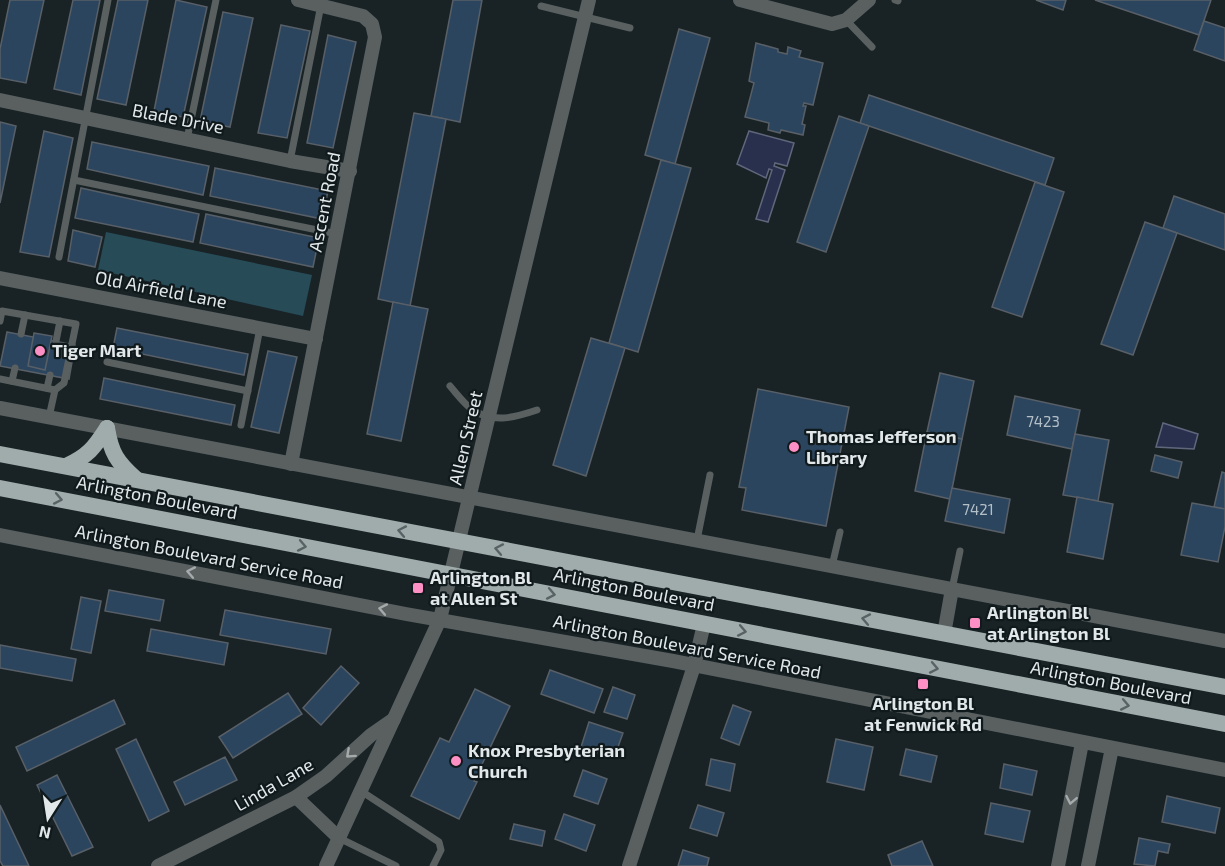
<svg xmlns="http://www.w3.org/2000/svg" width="1225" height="866" font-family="'Exo 2',sans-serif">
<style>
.green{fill:#274c58}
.water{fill:#29304d;stroke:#60677c;stroke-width:1.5}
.building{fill:#2b455e;stroke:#585f67;stroke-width:1.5}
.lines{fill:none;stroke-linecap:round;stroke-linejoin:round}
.service{stroke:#5a6060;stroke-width:7}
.minor{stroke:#5a6060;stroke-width:14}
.trunk{stroke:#a0acac;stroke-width:16}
.oneway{stroke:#586264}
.oneway2{stroke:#a5abac}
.poi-dot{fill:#fc8fc3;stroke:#10191c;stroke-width:2}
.labels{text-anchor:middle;stroke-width:4.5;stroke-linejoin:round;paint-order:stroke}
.number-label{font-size:15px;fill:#b4bfc7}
.street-label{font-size:18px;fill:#e2e8ea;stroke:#10191c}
.poi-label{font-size:18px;font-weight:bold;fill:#e2e8ea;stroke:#10191c;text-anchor:start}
</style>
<rect width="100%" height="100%" fill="#192326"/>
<!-- green -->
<polygon class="green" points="106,232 312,275 303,316 98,270"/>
<!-- water -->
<g class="water">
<polygon points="749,131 794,143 787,166 775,163 774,166 785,170 768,222 756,219 772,170 769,169 766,178 737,164"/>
<polygon points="1163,423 1198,434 1194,449 1156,447"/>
</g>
<!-- building -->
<g class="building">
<polygon points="10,0 44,0 26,83 0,78 0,49"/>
<polygon points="73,0 100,0 81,95 54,89"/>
<polygon points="118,0 148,0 126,105 97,99"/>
<polygon points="176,0 207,7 183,117 154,111"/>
<polygon points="453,0 482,0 460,122 431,116"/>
<polygon points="1036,0 1066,0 1063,10"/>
<polygon points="1095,0 1211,0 1199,35"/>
<polygon points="223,12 253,18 230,127 200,121"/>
<polygon points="1204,21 1225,28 1225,61 1194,50"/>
<polygon points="281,25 310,31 287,138 258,133"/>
<polygon points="679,29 710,38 675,164 645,155"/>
<polygon points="328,35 356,42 333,148 307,143"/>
<polygon points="756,43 778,49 778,52 787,54 788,47 801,51 799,57 823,63 813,105 804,103 803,106 806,106 802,124 805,125 803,135 781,130 780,133 768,130 769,123 745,117 754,83 749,81"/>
<polygon points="869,95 1054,158 1045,185 860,123"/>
<polygon points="414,113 446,119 410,306 378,299"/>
<polygon points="839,116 869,126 826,252 797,242"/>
<polygon points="0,122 16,126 0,203"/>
<polygon points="44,131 73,138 49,257 20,252"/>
<polygon points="92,142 209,166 203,195 87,169"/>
<polygon points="661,160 691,168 638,352 609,343"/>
<polygon points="215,168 328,191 322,219 210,196"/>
<polygon points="1035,182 1064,192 1022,317 992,307"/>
<polygon points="81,188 199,214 193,242 75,218"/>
<polygon points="1174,196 1225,214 1225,250 1163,228"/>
<polygon points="206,214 319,238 313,267 200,243"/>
<polygon points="1145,222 1177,233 1133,355 1101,344"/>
<polygon points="73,230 102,237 95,267 68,261"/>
<polygon points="393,302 428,309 401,441 367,434"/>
<polygon points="117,328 248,354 244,375 113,348"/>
<polygon points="7,332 75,345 69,379 0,366"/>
<polygon points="34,333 52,336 45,370 28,366"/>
<polygon points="591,338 625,348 586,476 553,465"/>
<polygon points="268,351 297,357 279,433 251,427"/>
<polygon points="940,373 974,381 962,439 927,432"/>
<polygon points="104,378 235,405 231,425 100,399"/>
<polygon points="758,389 849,407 826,526 742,510 746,488 739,487"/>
<polygon points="1015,396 1080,410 1072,449 1007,435"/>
<polygon points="927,432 962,439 950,499 915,491"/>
<polygon points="1075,434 1109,440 1098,501 1063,495"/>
<polygon points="1155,455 1182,462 1178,478 1151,471"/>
<polygon points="1222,472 1225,473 1225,509 1214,507"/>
<polygon points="952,488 1010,499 1004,533 945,521"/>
<polygon points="1077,497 1113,504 1103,559 1067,552"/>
<polygon points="1192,503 1225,509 1225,527 1218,562 1181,555"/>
<polygon points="109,590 164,600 160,621 105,611"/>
<polygon points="81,597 101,601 91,653 71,649"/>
<polygon points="225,610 331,629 326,654 220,635"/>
<polygon points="151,629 228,643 224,665 147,651"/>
<polygon points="0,645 76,659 72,681 0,668"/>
<polygon points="341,666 359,683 321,725 303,708"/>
<polygon points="550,670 603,689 594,713 541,694"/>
<polygon points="613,687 635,695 627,719 604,712"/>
<polygon points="475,689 510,706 474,781 477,782 459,819 411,796 440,738 449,742"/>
<polygon points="288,693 302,714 233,758 219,737"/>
<polygon points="114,700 125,724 27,771 16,747"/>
<polygon points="733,705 751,712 739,745 721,738"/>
<polygon points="589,722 623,733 614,758 581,747"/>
<polygon points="136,739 169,811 149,821 116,749"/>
<polygon points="836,739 873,747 864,790 827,782"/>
<polygon points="906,749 937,756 931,782 900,775"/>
<polygon points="225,757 237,780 185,805 174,782"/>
<polygon points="711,759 735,764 730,791 706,785"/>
<polygon points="1004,764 1037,771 1032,795 1000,788"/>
<polygon points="583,770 607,779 598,804 574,796"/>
<polygon points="57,775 93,847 72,856 37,785"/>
<polygon points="1167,796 1220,808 1215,833 1162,822"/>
<polygon points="991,803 1030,811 1023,842 985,834"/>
<polygon points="0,805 29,866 3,866 0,861"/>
<polygon points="698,805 724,813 717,836 690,828"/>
<polygon points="564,814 595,825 586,851 555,839"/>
<polygon points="514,824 545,831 542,846 510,839"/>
<polygon points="1139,838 1170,844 1168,853 1158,851 1155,866 1134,864"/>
<polygon points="922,841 933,866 892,866 888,855"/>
<polygon points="683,850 709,858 707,866 678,866"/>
</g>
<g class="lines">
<!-- service -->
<g class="service">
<polyline points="895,0 898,1"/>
<polyline points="541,6 630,28"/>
<polyline points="846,20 872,47"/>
<polyline points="187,139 216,0"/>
<polyline points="290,161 321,5"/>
<polyline points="74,180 337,234"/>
<polyline points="59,257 108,0"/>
<polyline points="0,321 2,311 76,324 64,383 55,390 49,417"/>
<polyline points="21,334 25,315"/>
<polyline points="56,341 60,321"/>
<polyline points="107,362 248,391"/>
<polyline points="0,379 55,390"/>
<polyline points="12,381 15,368"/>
<path d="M450,386C457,394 465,405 473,410C494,424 516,417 537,410"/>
<polyline points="47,388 50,375"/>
<polyline points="241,425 260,328"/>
<polyline points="697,540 710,475"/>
<polyline points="832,566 840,532"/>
<polyline points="952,589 960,551"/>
<polyline points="361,791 439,842 441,850 433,866"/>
<polyline points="339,838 396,866"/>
</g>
<!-- minor -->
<g class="minor">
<polyline points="740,0 832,24 846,20 869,0"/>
<polyline points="0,100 290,161 350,171"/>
<polyline points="0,278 316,339"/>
<polyline points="0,408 1225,641"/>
<polyline points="291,464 375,37 372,24 363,16 298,0"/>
<polyline points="0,535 406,614 673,661 1225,770"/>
<polyline points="944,634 952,589"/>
<polyline points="296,797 339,838"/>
<polyline points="158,866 296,797 326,776 371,735 394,719"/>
<polyline points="326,866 440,619 589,0"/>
<polyline points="629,866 694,666 704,624"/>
<polyline points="1058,866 1082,743"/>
<polyline points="1088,866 1112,748"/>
</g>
<!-- trunk -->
<g class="trunk">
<path d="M107,428C111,453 117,462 136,479"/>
<polyline points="0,454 1225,687"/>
<path d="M66,466C88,456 94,448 107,428"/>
<polyline points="0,488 1225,724"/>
</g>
</g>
<!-- one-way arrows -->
<defs><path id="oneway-chevron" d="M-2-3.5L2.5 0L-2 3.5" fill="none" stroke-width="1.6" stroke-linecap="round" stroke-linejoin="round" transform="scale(1.5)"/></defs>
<g class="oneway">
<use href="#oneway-chevron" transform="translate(58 499) rotate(11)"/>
<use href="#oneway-chevron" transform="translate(402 531) rotate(-169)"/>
<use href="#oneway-chevron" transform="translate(302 546) rotate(11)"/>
<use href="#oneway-chevron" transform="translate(499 549) rotate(-169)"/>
<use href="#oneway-chevron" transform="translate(551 594) rotate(11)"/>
<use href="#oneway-chevron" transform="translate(866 619) rotate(-169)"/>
<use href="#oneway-chevron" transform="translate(742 631) rotate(11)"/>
<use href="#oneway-chevron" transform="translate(934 668) rotate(11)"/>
<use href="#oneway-chevron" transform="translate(1125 705) rotate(11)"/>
</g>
<g class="oneway2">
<use href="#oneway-chevron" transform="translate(191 572) rotate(-169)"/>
<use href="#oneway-chevron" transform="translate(383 609) rotate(-169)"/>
<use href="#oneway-chevron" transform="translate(350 754) rotate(138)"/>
<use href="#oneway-chevron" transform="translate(1071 800) rotate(101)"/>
</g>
<!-- markers -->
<g class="poi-dot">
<circle cx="40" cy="351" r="6"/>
<circle cx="794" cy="447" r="6"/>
<rect x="412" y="582" width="12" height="12" rx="3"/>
<rect x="969" y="617" width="12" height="12" rx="3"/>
<rect x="917" y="678" width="12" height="12" rx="3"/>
<circle cx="456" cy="761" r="6"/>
</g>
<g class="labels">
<!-- number labels -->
<g class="number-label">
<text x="1043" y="427">7423</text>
<text x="978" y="515">7421</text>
</g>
<!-- street labels -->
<g class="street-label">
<text transform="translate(178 119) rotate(11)" y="6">Blade Drive</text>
<text transform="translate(325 202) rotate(-79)" y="6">Ascent Road</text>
<text transform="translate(161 290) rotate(11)" y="6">Old Airfield Lane</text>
<text transform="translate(466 438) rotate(-77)" y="6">Allen Street</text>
<text transform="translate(157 498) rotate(11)" y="6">Arlington Boulevard</text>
<text transform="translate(209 557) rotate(11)" y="6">Arlington Boulevard Service Road</text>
<text transform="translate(634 590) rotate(11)" y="6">Arlington Boulevard</text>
<text transform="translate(687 647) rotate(11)" y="6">Arlington Boulevard Service Road</text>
<text transform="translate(1111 683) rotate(11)" y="6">Arlington Boulevard</text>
<text transform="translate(274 785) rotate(-30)" y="6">Linda Lane</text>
</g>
<!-- poi labels -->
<g class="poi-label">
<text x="52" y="357">Tiger Mart</text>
<text x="806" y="443">Thomas Jefferson<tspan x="806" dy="21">Library</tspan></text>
<text x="430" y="584">Arlington Bl<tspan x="430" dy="21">at Allen St</tspan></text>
<text x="987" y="619">Arlington Bl<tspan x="987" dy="21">at Arlington Bl</tspan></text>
<text x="923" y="710" text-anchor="middle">Arlington Bl<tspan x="923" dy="21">at Fenwick Rd</tspan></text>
<text x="468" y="757">Knox Presbyterian<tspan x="468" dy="21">Church</tspan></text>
</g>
</g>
<!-- north arrow -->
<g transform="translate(48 818) rotate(192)" stroke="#10191c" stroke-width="4.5" paint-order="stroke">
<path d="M0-4.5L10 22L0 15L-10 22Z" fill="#e2e8ea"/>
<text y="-9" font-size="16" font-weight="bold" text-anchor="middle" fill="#e2e8ea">N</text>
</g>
</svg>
